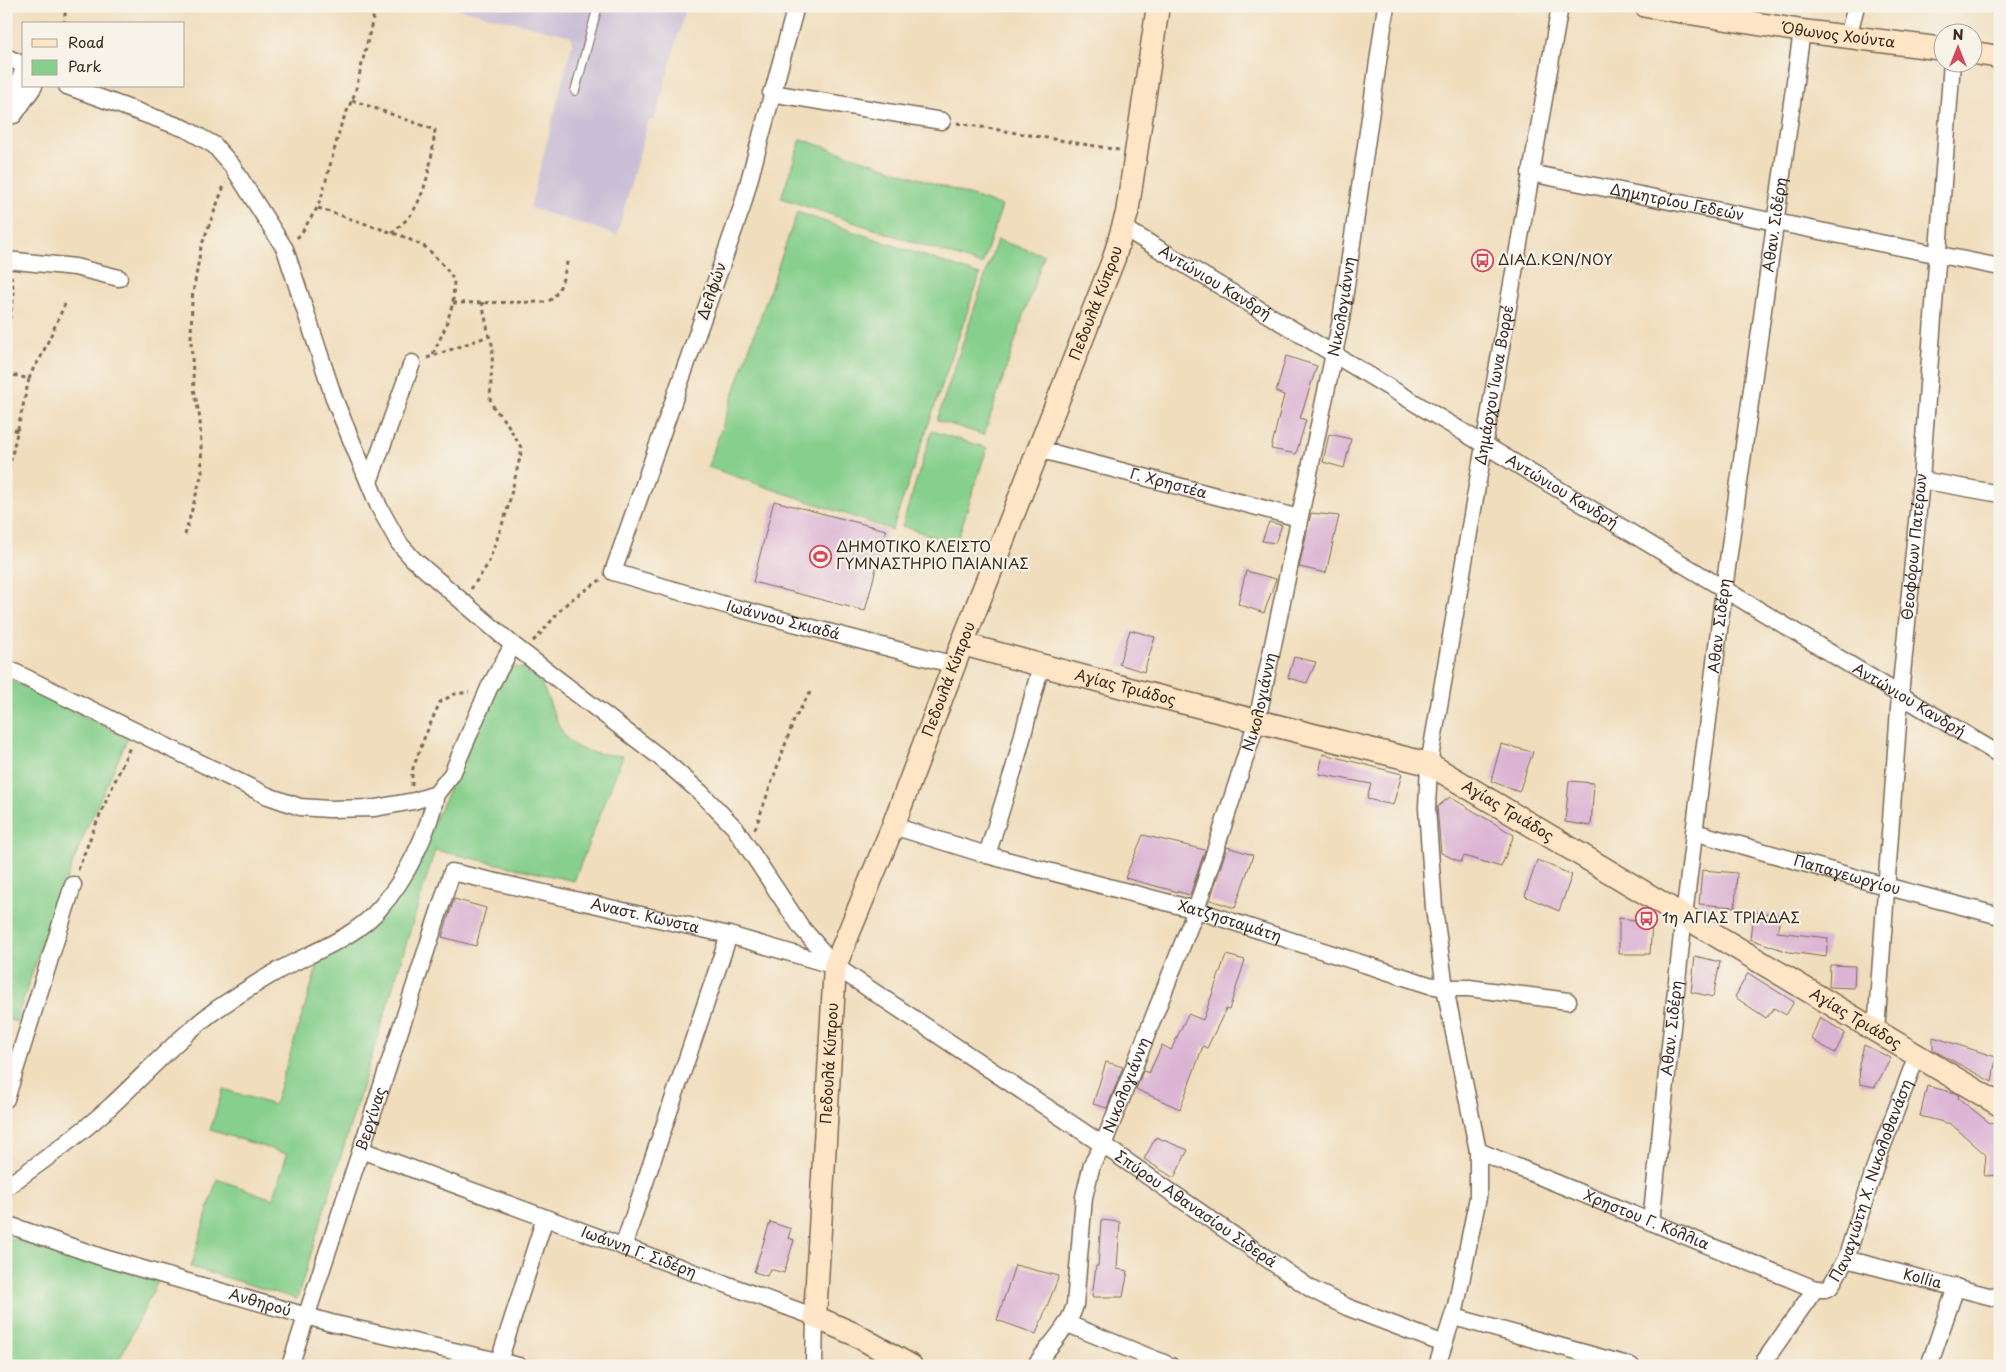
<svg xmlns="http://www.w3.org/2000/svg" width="2006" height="1372" font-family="'Playpen Sans',sans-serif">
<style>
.industrial{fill:#cabfd6}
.green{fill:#86cf8c;stroke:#607c55}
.building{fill:#dbb4d4}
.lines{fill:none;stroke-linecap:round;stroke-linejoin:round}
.lane-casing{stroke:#7a6955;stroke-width:10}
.street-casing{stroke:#7a6955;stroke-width:19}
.secondary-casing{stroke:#7a6955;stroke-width:25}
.path{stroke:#7a6955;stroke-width:3;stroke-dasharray:4 4;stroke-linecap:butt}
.lane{stroke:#fff;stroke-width:8}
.street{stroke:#fff;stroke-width:16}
.secondary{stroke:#fee5c5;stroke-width:22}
.labels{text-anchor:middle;stroke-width:4.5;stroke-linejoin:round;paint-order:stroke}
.street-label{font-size:15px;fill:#3b2a1e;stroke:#f7f3e8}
.poi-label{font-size:15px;fill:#3b2a1e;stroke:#f7f3e8;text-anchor:start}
</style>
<rect width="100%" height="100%" fill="#f7f3e8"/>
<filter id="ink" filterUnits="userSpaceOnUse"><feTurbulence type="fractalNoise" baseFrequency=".02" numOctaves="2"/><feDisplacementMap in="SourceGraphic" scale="10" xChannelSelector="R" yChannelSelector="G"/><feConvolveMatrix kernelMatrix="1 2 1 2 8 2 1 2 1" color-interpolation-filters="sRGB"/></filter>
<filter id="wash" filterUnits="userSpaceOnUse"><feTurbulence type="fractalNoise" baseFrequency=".0096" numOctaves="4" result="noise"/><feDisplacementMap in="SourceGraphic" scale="20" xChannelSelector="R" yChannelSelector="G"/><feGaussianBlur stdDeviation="1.12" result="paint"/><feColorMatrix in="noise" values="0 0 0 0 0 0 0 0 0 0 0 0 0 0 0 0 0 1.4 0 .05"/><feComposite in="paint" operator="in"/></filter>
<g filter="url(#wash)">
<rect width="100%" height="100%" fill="#f0ddbc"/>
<!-- industrial -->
<polygon class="industrial" points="447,6 686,6 655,119 648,122 617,235 530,208 572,44 571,36"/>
<!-- green -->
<g class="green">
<polygon points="801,139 1002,206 982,265 781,198"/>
<polygon points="797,212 980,275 892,530 708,467"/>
<polygon points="997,240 1044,255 984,435 937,420"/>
<polygon points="932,431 987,448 956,544 902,526"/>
<path d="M510,667C553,664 546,725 574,745C587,754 607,754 623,756L574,881L435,850L297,1299L191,1267L217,1179L273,1199L287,1154L210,1130L223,1089L274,1105L321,955L359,932L416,858L453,782L502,671Z"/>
<polygon points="6,678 128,738 86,830 45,934 16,1022 6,1018"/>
<polygon points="6,1237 158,1281 116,1366 6,1366"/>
</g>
<g id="blocks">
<!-- building -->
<g class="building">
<polygon points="1286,356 1317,366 1300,418 1306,420 1296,454 1271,449 1284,395 1276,392"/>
<polygon points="1329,434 1351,439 1344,468 1323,462"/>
<polygon points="774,501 886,530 865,611 753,582"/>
<polygon points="1311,513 1339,516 1326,573 1299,567"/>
<polygon points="1269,522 1282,525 1275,543 1262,541"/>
<polygon points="1246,571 1276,579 1264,613 1238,604"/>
<polygon points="1130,630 1155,637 1144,672 1119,664"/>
<polygon points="1294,657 1316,662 1307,683 1288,678"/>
<polygon points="1501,744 1533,752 1519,792 1491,781"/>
<polygon points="1323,754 1402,774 1393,805 1367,799 1371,784 1319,774"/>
<polygon points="1569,781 1594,783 1591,826 1565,822"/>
<polygon points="1450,797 1514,835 1501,867 1464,856 1461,862 1441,853 1437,807"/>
<polygon points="1143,835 1205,850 1190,895 1125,878"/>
<polygon points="1227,847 1253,855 1235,908 1210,900"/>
<polygon points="1537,860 1572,875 1559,911 1525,896"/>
<polygon points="1702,870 1737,873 1735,907 1699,904"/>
<polygon points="454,899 486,908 476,946 442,937"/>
<polygon points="1753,912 1781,915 1777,932 1828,938 1826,957 1789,952 1750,939"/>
<polygon points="1619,918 1652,922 1650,954 1619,954"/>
<polygon points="1226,955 1245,960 1229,1010 1226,1009 1207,1048 1203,1046 1180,1109 1136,1089 1143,1071 1149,1073 1162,1045 1171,1050 1188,1014 1203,1020"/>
<polygon points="1695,956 1720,962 1713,997 1691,992"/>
<polygon points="1830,965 1855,966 1854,988 1829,987"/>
<polygon points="1748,973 1794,1002 1786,1015 1774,1008 1766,1018 1735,997"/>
<polygon points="1820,1017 1845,1033 1835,1053 1811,1039"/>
<polygon points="1933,1037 1996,1057 1992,1082 1933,1050"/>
<polygon points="1864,1045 1891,1058 1875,1087 1860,1084 1859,1064"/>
<polygon points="1106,1062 1123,1067 1107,1108 1093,1104"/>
<polygon points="1927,1086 1955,1093 1959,1096 1958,1098 1990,1123 2000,1125 2000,1175 1984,1176 1986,1155 1951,1124 1920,1116"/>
<polygon points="1156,1137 1188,1150 1174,1178 1144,1159"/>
<polygon points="1101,1220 1120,1222 1117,1269 1128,1271 1123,1297 1092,1297 1096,1266 1098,1266"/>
<polygon points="770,1222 791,1229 788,1238 794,1240 784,1273 770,1269 767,1276 754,1272"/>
<polygon points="1015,1265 1059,1276 1036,1334 997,1320"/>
</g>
</g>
</g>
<g filter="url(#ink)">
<use href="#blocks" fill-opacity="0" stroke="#7a6955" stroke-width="1"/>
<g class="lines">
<defs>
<polyline id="lane" points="575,91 598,6"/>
<g id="street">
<path id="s1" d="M796,6L742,207L613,572L732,607L955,665"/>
<polyline points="1848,37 1856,6"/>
<polyline points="6,57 24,65"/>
<path id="s2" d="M67,86L186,129L214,145L233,167L285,249L335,401L379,507L399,543L413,559L513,645L661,758L701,793L735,828L801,927L835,966L1103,1145L1311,1289L1347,1307L1444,1344"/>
<polyline points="771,93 942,121"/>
<polyline points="14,115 34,86"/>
<polyline points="6,119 24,68"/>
<path id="s3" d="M1530,173L2000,267"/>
<path id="s4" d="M1124,228L2000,755"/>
<polyline points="6,260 75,267 119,278"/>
<path id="s5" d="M1038,449L1299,518"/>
<polyline points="1921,480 2000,494"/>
<polyline points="369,482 412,363"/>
<polyline points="6,668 268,796 300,807 329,809 375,808 414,801 436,794 452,774 489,688 513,645"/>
<path id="s6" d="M893,826L987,855L1196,910L1429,985L1445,988H1469L1568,1001"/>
<path id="s7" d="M1694,832L1885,886L2000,916"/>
<polyline points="987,855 1015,765 1041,665"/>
<path id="s8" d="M1876,1031L1900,695L1921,480L1952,62"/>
<polyline points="6,1099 73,885"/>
<path id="s9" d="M361,1150L815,1317L814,1366"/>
<path id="s10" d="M1478,1151L1815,1289"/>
<path d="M6,1187C43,1161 78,1136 111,1106C146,1074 178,1037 217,1009C235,997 255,984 274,973C310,952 353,940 380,908C406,879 429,832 436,794"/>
<path id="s11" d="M1651,1222L1684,916L1724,589L1802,31"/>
<path id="s12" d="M6,1224L104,1258L331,1323L519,1366"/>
<polyline points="623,1247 729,935"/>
<path id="s13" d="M1846,1259L2000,1299"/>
<polyline points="1454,1317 1631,1366"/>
<polyline points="1068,1324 1171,1366"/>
<polyline points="499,1361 545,1218"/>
<path id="s14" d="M290,1366L452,872L729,935L835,966"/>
<path id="s15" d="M1035,1366C1049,1345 1068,1329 1075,1305L1084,1197L1092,1164L1103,1145L1196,910L1257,721L1341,320L1386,6"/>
<path id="s16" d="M1437,1366L1456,1306L1478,1197V1151L1445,988L1434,908L1427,808L1429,764L1560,6"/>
<path id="s17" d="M1761,1366L1815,1289H1825L1830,1287L1846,1259L1878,1158L1917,1055"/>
<polyline points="1929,1366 1956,1287"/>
</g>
<g id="secondary">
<path id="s18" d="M1646,6L1802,31L1944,49"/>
<polyline points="1974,53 2000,57"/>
<path id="s19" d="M962,644L1141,692L1429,764L2000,1105"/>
<path id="s20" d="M911,1366L854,1334L815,1317L835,966L893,826L962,644L1114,258L1127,213L1158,6"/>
</g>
</defs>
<!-- lane casing -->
<use href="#lane" class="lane-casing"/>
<!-- street casing -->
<use href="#street" class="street-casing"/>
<!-- secondary casing -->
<use href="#secondary" class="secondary-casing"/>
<!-- path -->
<g class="path">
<polyline points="64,24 66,6"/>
<path d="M352,100L435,130C432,157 428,186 414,210C409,219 399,226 392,233"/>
<polyline points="957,123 1119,150"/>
<polyline points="318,208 402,236 427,248 445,267 454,280 453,303 445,328 432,356"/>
<polyline points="297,238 302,232 317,208 322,195 341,125 355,93 376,6"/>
<polyline points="482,302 489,336"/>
<path d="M453,303L546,302C561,297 564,273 568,259"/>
<polyline points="6,343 14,293 11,275"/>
<polyline points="427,358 489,336 493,347 490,399 494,408 508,425 522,449 507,511 488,564 471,589"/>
<polyline points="6,373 29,379 6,482"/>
<polyline points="29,379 34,367 40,359 65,304"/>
<polyline points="6,428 18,431"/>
<polyline points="185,535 202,473 200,419 194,389 191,341 192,299 201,247 225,183"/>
<path d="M533,641C547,629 556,612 571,600C580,593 591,587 600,580"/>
<polyline points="412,786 412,771 425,736 440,702 455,694 469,692"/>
<polyline points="755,829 794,720 812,689"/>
<polyline points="78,870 93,831 130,747"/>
</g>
<!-- lane -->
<use href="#lane" class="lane"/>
<!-- street -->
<use href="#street" class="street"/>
<!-- secondary -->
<use href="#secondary" class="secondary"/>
</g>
</g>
<!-- icons -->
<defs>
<symbol id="bus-ring" viewBox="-11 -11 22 22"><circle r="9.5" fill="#f7f3e8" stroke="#d1495b" stroke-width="1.5"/><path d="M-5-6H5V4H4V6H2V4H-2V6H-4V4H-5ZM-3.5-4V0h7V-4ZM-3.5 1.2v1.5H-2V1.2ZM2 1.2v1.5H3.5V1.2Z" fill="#d1495b"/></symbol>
<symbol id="stadium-ring" viewBox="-11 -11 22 22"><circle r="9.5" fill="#f7f3e8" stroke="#d1495b" stroke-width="1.5"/><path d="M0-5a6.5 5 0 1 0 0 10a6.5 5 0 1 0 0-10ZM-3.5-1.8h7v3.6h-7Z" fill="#d1495b"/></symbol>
</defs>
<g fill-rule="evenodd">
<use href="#bus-ring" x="1470" y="248" width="25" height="25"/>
<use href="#stadium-ring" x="808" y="544" width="25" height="25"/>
<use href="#bus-ring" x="1634" y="906" width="25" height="25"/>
</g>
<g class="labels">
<!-- street labels -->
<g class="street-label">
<text dy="5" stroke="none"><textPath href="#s18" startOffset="195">Όθωνος Χούντα</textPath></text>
<text dy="5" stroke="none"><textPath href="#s3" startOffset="150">Δημητρίου Γεδεών</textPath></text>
<text dy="5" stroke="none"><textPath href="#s11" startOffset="1005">Αθαν. Σιδέρη</textPath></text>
<text dy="5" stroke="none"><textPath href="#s4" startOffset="106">Αντώνιου Κανδρή</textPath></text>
<text transform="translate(712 291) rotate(-71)" y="5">Δελφών</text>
<text dy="5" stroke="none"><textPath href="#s20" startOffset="1172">Πεδουλά Κύπρου</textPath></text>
<text dy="5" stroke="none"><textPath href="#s15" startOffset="1112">Νικολογιάννη</textPath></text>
<text dy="5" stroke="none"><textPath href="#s16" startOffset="996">Δημάρχου Ίωνα Βορρέ</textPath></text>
<text dy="5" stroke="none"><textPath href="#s5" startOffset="135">Γ. Χρηστέα</textPath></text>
<text dy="5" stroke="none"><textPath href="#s4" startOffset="511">Αντώνιου Κανδρή</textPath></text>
<text dy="5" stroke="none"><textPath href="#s8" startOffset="486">Θεοφόρων Πατέρων</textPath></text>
<text dy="5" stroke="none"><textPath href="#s1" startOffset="772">Ιωάννου Σκιαδά</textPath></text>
<text dy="5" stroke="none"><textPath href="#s11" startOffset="600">Αθαν. Σιδέρη</textPath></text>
<text dy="5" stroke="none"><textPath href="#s20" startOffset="768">Πεδουλά Κύπρου</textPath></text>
<text dy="5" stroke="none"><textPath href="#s19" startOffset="169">Αγίας Τριάδος</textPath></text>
<text dy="5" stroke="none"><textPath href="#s4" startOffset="916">Αντώνιου Κανδρή</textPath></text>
<text dy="5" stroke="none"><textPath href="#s15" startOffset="708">Νικολογιάννη</textPath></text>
<text dy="5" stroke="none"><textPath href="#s19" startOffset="574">Αγίας Τριάδος</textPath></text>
<text dy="5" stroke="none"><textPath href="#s7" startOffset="159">Παπαγεωργίου</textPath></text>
<text dy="5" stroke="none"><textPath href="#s14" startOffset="718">Αναστ. Κώνστα</textPath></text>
<text dy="5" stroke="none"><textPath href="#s6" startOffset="350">Χατζησταμάτη</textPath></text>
<text dy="5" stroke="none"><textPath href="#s19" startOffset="979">Αγίας Τριάδος</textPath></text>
<text dy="5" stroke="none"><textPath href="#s11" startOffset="195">Αθαν. Σιδέρη</textPath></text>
<text dy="5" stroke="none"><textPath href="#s20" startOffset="362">Πεδουλά Κύπρου</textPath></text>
<text dy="5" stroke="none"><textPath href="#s15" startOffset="302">Νικολογιάννη</textPath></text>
<text dy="5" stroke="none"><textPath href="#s14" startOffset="260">Βεργίνας</textPath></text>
<text dy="5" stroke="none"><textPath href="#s17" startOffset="224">Παναγιώτη Χ. Νικολοθανάση</textPath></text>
<text dy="5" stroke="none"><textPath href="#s2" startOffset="1648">Σπύρου Αθανασίου Σιδερά</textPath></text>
<text dy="5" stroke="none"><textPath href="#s10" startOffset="182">Χρηστου Γ. Κόλλια</textPath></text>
<text dy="5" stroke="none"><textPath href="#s9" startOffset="296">Ιωάννη Γ. Σιδέρη</textPath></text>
<text dy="5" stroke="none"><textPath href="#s13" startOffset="79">Kollia</textPath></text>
<text dy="5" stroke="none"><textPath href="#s12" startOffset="266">Ανθηρού</textPath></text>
</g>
<!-- poi labels -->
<g class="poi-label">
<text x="1498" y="265">ΔΙΑΔ.ΚΩΝ/ΝΟΥ</text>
<text x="836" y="552">ΔΗΜΟΤΙΚΟ ΚΛΕΙΣΤΟ<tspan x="836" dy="17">ΓΥΜΝΑΣΤΗΡΙΟ ΠΑΙΑΝΙΑΣ</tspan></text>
<text x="1662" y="923">1η ΑΓΙΑΣ ΤΡΙΑΔΑΣ</text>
</g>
</g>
<!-- margin -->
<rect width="2006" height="1372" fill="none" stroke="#f7f3e8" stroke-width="25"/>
<!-- legend -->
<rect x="22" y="22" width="162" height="65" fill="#f7f3e8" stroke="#aca397"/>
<rect x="32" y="39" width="25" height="8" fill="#fee5c5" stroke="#aca397"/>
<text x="68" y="48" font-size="15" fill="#3b2a1e">Road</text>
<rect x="32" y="60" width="25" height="15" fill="#86cf8c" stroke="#aca397"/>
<text x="68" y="72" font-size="15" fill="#3b2a1e">Park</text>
<!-- north arrow -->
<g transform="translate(1958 48)"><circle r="24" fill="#f7f3e8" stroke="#aca397"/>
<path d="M0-4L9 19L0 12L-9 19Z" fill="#d1495b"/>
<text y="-8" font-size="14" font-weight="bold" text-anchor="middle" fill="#3b2a1e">N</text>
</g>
</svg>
